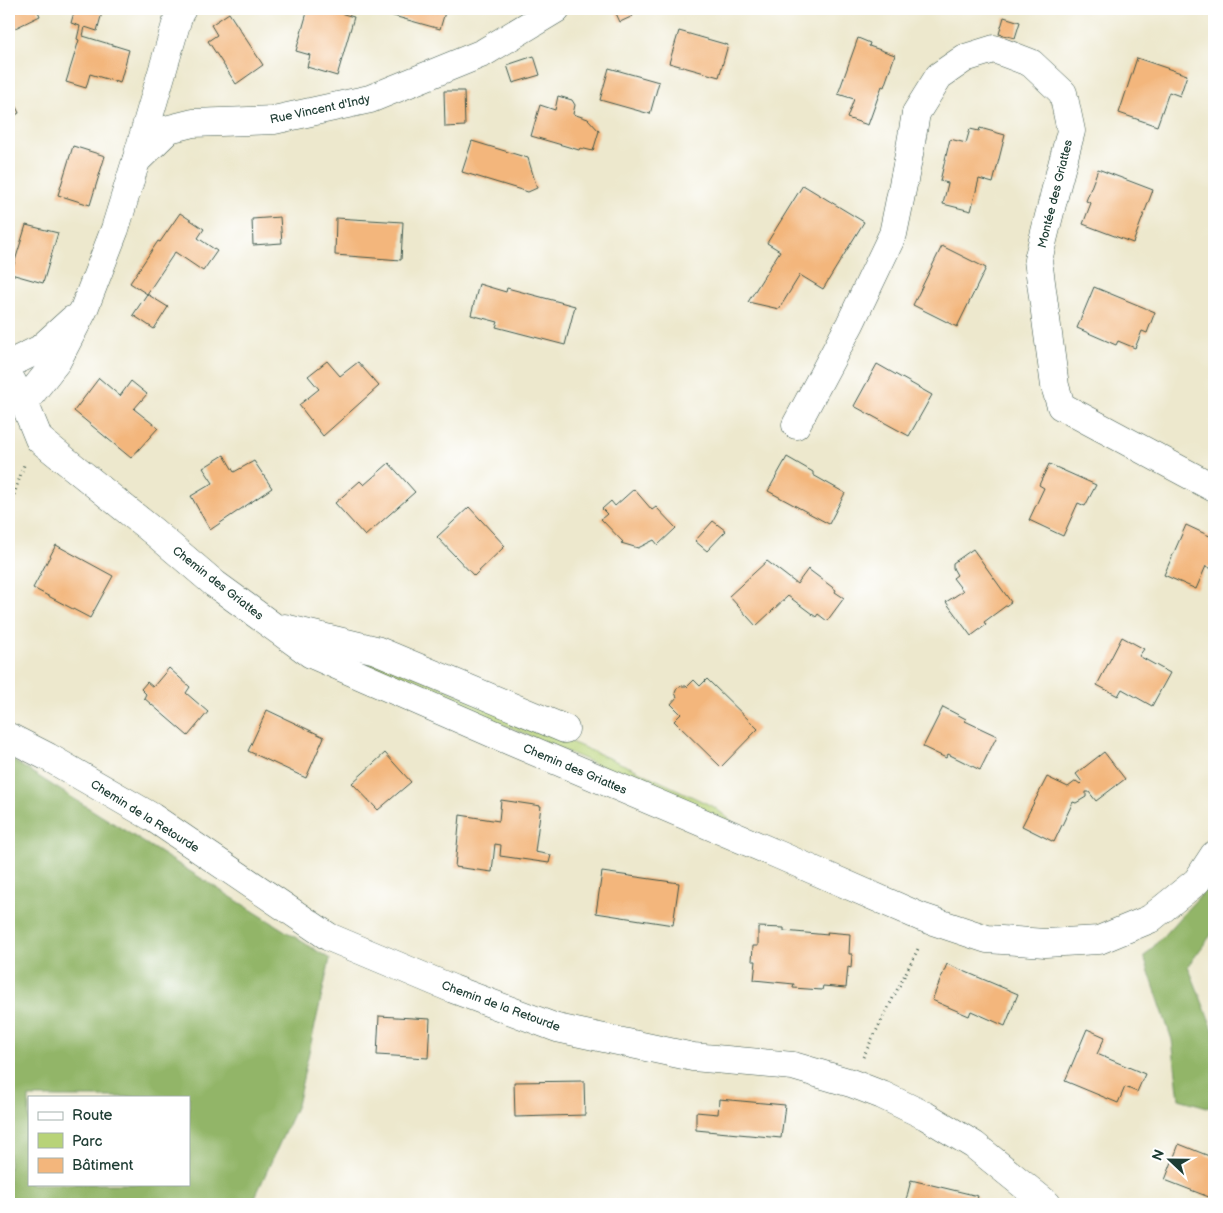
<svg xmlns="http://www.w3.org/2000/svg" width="1223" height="1213" font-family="'Balsamiq Sans',sans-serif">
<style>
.green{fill:#b8d378;stroke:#6c8856}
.forest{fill:#92b568;stroke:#58794e;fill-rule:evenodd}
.building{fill:#f3b67c}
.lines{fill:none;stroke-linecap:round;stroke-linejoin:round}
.minor-casing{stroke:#3e574b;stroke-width:29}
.path{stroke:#3e574b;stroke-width:3;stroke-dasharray:1 4;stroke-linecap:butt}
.minor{stroke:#fff;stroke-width:28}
.labels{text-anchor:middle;stroke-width:4;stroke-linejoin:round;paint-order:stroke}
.street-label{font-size:12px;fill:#1f3d34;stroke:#fff}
</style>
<rect width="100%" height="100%" fill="#fff"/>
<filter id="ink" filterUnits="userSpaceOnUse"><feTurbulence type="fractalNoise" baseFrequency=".02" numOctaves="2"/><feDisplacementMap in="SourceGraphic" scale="10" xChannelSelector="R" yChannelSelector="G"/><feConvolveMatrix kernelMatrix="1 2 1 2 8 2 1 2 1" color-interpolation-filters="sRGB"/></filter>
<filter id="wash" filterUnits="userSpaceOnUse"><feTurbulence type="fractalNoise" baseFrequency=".0096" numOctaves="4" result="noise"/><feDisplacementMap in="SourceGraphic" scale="20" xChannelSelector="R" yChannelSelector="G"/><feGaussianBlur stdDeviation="1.12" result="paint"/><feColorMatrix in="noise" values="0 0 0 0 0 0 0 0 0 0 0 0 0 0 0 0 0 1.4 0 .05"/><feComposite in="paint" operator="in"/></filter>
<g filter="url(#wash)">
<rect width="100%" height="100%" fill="#ede8cd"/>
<!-- green -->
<polygon class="green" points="318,645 367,655 634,769 714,807 735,824"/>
<!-- forest -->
<g class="forest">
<path d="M9,758L330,959L297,1105L252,1204H9ZM29,1097H189V1184H29Z"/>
<polygon points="1214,880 1214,931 1188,966 1214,1032 1214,1109 1179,1099 1172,1040 1144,957"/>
</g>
<g id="blocks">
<!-- building -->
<g class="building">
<polygon points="9,9 37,9 40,16 9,31"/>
<polygon points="75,9 103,9 97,31 85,27 83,36 129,50 120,83 90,74 86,88 66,82 79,40 77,39 80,26 71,23"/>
<polygon points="308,9 326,9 354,17 337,76 307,67 310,55 296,51"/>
<polygon points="392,9 446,9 440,29 390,15"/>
<polygon points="614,9 630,9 633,16 620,22"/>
<polygon points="229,13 263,65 236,84 208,41 217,35 211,25"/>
<polygon points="1004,17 1020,22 1015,38 999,34"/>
<polygon points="679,31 728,45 719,77 669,63"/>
<polygon points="858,38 870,43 869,46 895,55 884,87 882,86 868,125 847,118 854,99 838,94"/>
<polygon points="534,56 540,75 513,83 507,65"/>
<polygon points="1137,58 1187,75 1180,96 1169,92 1157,126 1119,113"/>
<polygon points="609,68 659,82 650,114 600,100"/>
<polygon points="444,91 464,91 465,126 445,127"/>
<polygon points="9,92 19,113 9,119"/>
<polygon points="558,96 572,100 575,105 573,114 588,119 599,131 593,151 580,148 579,150 531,136 540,105 555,110"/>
<polygon points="980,128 1005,135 993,183 979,179 971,211 943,204 948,183 940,181 950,139 966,143 970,129 979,131"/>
<polygon points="472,141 528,158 537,188 528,192 462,172"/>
<polygon points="73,146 105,156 90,205 58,195"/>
<polygon points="1098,169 1153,190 1133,243 1083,224 1091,203 1086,201"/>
<polygon points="803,185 864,222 823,289 800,275 779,309 748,302 780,251 767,243"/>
<polygon points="180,213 204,229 198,238 217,251 203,271 175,252 147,294 168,307 154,329 133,315 147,294 130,283 158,241 160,242"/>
<polygon points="280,217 282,243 253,245 252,219"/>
<polygon points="336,218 403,222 401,260 335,255"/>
<polygon points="26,225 58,233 43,283 11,274"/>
<polygon points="942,246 986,268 957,327 913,305"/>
<polygon points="479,284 506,292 507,288 575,306 565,345 496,327 498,322 471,315"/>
<polygon points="1094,287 1155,312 1147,333 1142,331 1135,348 1118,341 1116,345 1077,328"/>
<polygon points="327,361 340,376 358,362 379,386 323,436 299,405 319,389 308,376"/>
<polygon points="877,364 932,395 909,436 854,406"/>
<polygon points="99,378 120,396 131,381 147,394 134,409 158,428 131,458 74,411"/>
<polygon points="224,455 234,472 254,461 272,488 210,530 191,496 213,483 203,468"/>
<polygon points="787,457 813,472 813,475 845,493 829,524 768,491"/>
<polygon points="389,463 415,492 365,536 335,503 360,481 364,485"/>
<polygon points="1049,464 1096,485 1085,506 1078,503 1063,536 1029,520 1044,488 1039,485"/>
<polygon points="634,489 652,510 656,507 676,528 658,545 654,540 638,548 621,543 623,542 601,519 607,514 602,509 611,501 615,506"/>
<polygon points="469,507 505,546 474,576 437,537"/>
<polygon points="713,521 726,531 707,551 695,541"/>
<polygon points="1186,525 1214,538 1214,570 1206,566 1196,589 1164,575"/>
<polygon points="56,545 113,576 90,618 33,588"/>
<polygon points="973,549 1011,602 984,622 986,625 971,636 946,602 963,591 953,578 957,575 953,568 953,563"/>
<polygon points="767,561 797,584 808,569 836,590 835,592 844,598 827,621 818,614 816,617 788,596 756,626 729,596"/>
<polygon points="1122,637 1144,649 1139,656 1170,673 1152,706 1122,689 1118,696 1097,685"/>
<polygon points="169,668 190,687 186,693 208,712 188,736 144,698 146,694 141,689 147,682 153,687"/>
<polygon points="707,679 758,729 721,767 674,721 681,714 671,704 677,697 675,693 677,688 682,686 686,686 687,687 694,680 700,686"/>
<polygon points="943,707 966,719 965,721 997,736 980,770 948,754 946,758 923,747"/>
<polygon points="267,710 324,737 306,778 248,751"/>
<polygon points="1104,752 1125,779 1096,801 1089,792 1086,792 1086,797 1076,803 1073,802 1054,842 1022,826 1047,777 1068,787 1076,781 1080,784 1082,782 1076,774"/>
<polygon points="385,753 411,782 378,810 352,783"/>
<polygon points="501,800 541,806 535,852 551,855 549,863 500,856 501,845 495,844 492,872 455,867 460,815 499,821"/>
<polygon points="602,872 679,883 673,925 596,913"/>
<polygon points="758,927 784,928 784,931 828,935 827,932 850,934 849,954 852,954 851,968 848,967 846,988 823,986 822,990 793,988 794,984 754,980 756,961 752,961 753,946 758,946"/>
<polygon points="947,964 1018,994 1005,1026 971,1011 969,1016 932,1000"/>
<polygon points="379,1016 430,1019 428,1058 377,1055"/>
<polygon points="1087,1029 1105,1037 1097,1054 1145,1074 1137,1092 1125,1087 1118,1103 1065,1081"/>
<polygon points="584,1081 585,1115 515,1117 514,1082"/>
<polygon points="719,1099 785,1105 781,1138 696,1130 696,1112 718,1114"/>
<polygon points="1179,1144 1214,1158 1214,1199 1165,1180"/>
<polygon points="911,1180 978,1196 976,1204 905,1204"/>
</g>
</g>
</g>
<g filter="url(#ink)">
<use href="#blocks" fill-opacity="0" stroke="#3e574b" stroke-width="1"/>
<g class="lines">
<defs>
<g id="minor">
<polyline points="136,161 169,129 193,123 274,120 370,99 483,53 556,9"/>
<polyline points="9,364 40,349 72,320"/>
<polyline points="9,376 26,407 39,439 154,532 215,584 311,654 510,741 779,855 921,917 987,939 1045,943 1099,940 1150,919 1197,881 1214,855"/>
<polyline points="24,403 57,361 84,309 115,229 136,161 179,14 182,9"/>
<polyline points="796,425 850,324 893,234 908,160 916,113 939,76 965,58 994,49 1031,63 1063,93 1071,131 1057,184 1038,260 1055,386 1061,406 1214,488"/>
<polyline points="285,628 376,650 565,729"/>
<polyline points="9,737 48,757 152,817 329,937 453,989 557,1028 693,1057 793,1066 851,1083 882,1095 926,1116 974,1145 1047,1204"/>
</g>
</defs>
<!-- minor casing -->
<use href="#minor" class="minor-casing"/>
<!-- path -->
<g class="path">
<polyline points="9,509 24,465"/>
<polyline points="863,1057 919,947"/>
</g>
<!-- minor -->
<use href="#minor" class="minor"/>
</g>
</g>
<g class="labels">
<!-- street labels -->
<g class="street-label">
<text transform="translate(320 109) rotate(-12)" y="4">Rue Vincent d'Indy</text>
<text transform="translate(1055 194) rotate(-76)" y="4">Montée des Griattes</text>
<text transform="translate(218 583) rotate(38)" y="4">Chemin des Griattes</text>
<text transform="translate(575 769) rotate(23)" y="4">Chemin des Griattes</text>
<text transform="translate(145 816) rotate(32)" y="4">Chemin de la Retourde</text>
<text transform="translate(501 1006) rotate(20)" y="4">Chemin de la Retourde</text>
</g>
</g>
<!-- margin -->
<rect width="1223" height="1213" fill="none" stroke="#fff" stroke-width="30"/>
<!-- legend -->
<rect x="28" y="1096" width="162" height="90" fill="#ffffff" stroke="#a5b1ae"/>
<rect x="38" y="1112" width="25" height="8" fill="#ffffff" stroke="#a5b1ae"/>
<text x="72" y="1120" font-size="15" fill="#1f3d34">Route</text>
<rect x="38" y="1133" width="25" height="15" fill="#b8d378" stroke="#a5b1ae"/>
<text x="72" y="1146" font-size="15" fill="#1f3d34">Parc</text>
<rect x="38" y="1158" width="25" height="15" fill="#f3b67c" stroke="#a5b1ae"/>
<text x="72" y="1170" font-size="15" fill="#1f3d34">Bâtiment</text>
<!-- north arrow -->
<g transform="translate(1170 1160) rotate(292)" stroke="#ffffff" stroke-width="4" paint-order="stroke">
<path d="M0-4L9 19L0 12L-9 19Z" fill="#1f3d34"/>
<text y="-8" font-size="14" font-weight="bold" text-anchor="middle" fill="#1f3d34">N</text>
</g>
</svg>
